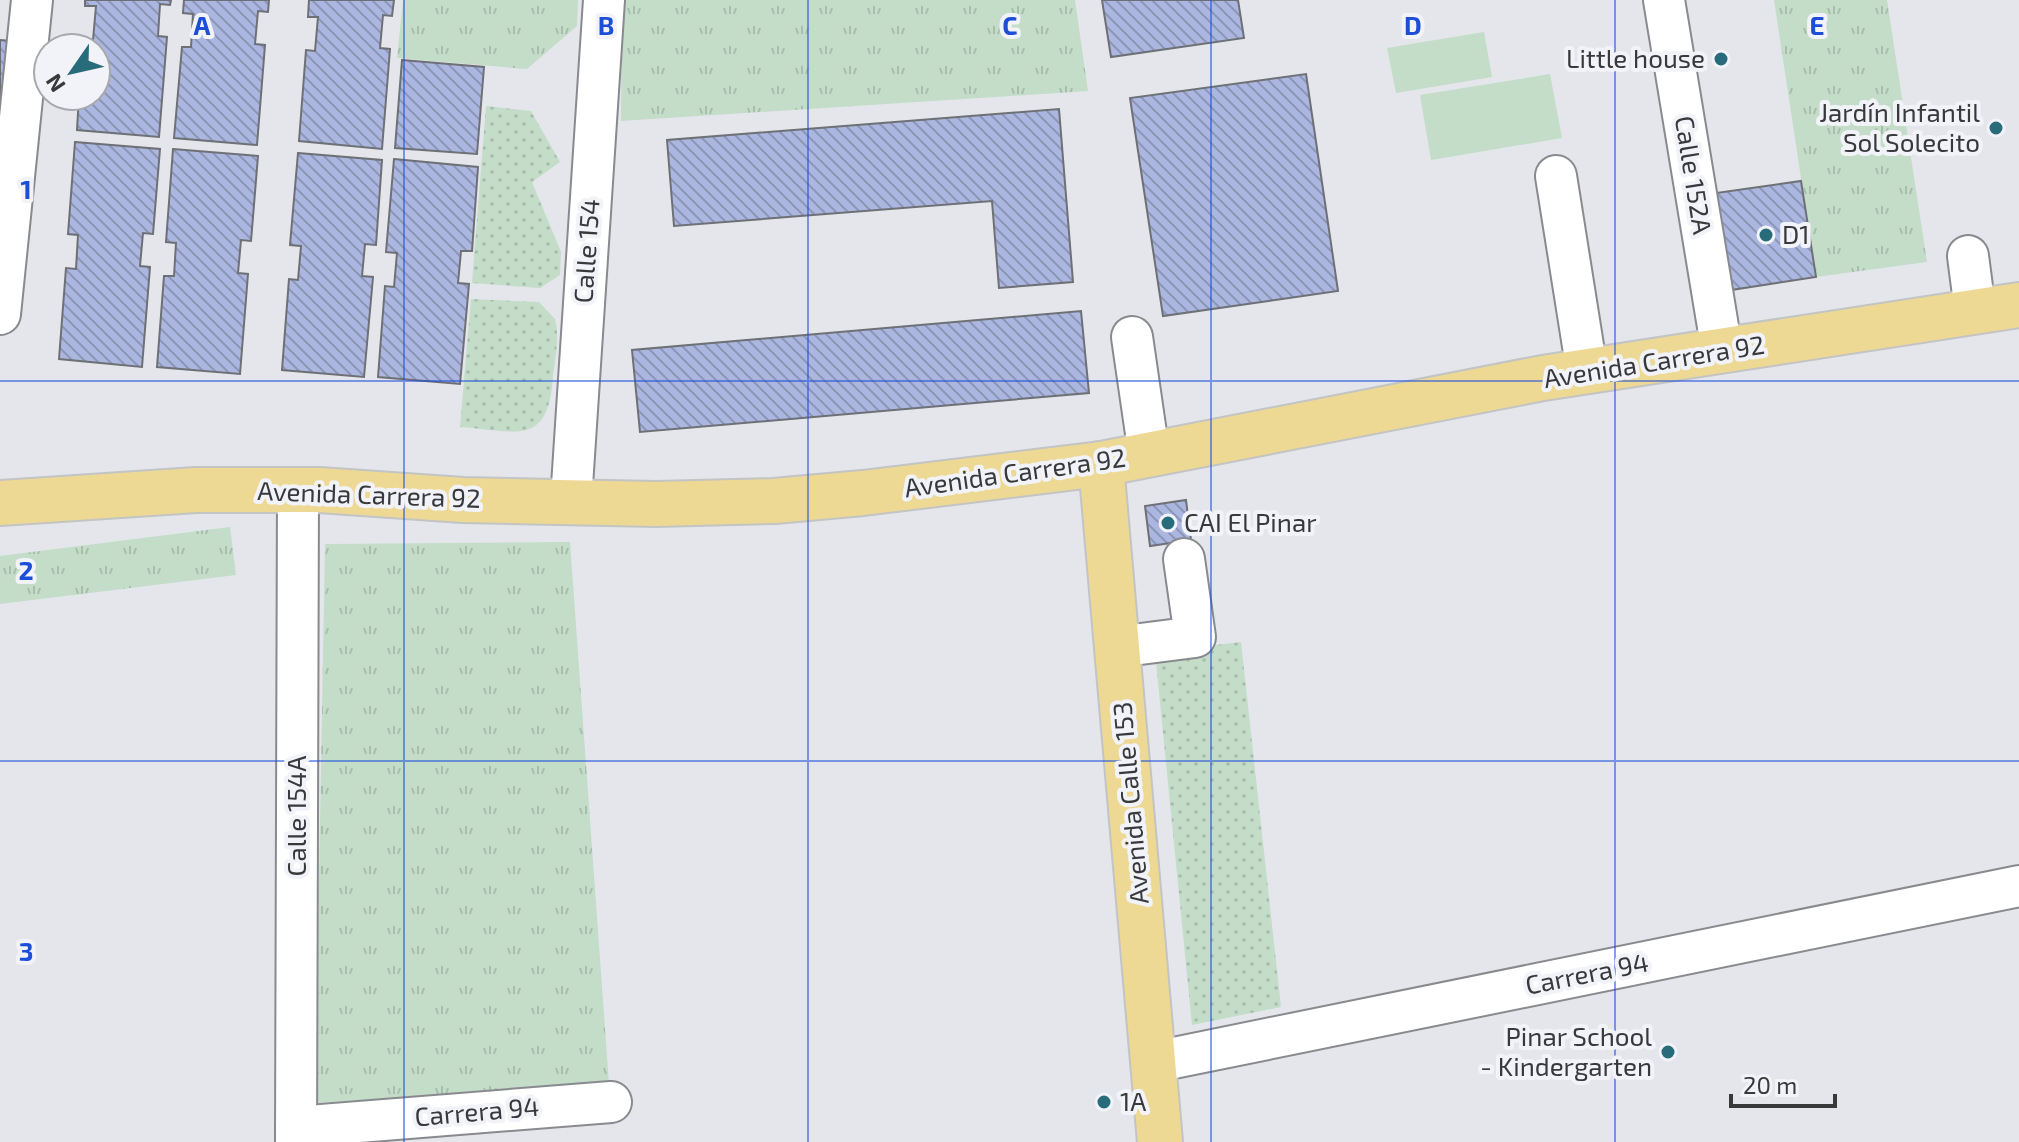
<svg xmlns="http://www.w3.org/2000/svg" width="2019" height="1142" font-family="'Exo 2',sans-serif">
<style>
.grass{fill:url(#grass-dots)}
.park{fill:url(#park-tufts)}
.garden{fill:#c3ddc8}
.building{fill:url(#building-back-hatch);stroke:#6f7075;stroke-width:2}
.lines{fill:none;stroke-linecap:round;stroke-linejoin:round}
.minor-casing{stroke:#898a8f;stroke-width:44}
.major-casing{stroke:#c3c4c4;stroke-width:48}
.minor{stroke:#fff;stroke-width:40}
.major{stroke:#edd994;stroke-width:44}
.grid{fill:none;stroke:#1d4ed8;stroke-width:2;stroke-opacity:0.55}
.poi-dot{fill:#286c7c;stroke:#f2f3f9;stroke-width:3}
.labels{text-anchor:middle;stroke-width:8;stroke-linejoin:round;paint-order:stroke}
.poi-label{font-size:26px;fill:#38393b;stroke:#f2f3f9;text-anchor:end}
.street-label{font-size:26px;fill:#38393b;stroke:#f2f3f9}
.grid-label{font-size:26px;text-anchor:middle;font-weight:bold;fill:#1d4ed8;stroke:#f2f3f9;stroke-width:8;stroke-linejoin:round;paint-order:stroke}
</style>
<defs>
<pattern id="grass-dots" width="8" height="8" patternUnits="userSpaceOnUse" patternTransform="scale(2)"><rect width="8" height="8" fill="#c3ddc8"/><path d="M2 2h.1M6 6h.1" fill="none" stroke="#a8bead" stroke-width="1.8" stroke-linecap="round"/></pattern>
<pattern id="park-tufts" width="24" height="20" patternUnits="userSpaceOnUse" patternTransform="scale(2)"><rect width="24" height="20" fill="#c3ddc8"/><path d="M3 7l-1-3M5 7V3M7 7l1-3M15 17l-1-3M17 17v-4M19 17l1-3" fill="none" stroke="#a8bead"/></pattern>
<pattern id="building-back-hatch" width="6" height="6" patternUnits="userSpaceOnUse" patternTransform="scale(2)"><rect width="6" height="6" fill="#abb7e0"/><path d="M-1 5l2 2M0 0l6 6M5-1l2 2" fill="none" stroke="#8c96b7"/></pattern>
</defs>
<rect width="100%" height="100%" fill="#e4e6eb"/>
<!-- grass -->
<g class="grass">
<polygon points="486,106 531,111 560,162 532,182 561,252 560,275 540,288 472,283"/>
<path d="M471,299L539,302L555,319C560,337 555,358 553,376C548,448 518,431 460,427Z"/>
<polygon points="1241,642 1281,1007 1192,1025 1155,652"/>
</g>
<!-- park -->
<g class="park">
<polygon points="403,0 578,0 577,26 527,69 397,58"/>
<polygon points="622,0 1075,0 1088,91 621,121"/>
<polygon points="1774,0 1887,0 1927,262 1816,277"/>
<polygon points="230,527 236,575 0,604 0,556"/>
<polygon points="570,542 609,1084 315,1103 325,544"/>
</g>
<!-- garden -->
<g class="garden">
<polygon points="1484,32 1492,77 1396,93 1387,48"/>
<polygon points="1550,74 1562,138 1431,160 1420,95"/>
</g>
<!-- building -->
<g class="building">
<polygon points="85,0 171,0 170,5 160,4 158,36 167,37 159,137 77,130 79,96 96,96 96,48 83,48 84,39 93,40 96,6 85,6"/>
<polygon points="184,0 269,0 268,12 258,11 255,44 265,45 257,145 174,138 182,47 191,47 193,14 183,13"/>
<polygon points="309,0 394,0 392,16 383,15 380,48 390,49 382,149 299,141 306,50 315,51 318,17 308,17"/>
<polygon points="1102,0 1238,0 1244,38 1111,57"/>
<polygon points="0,40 23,42 0,147"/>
<polygon points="402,60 484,67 477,154 395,148"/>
<polygon points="1306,74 1338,291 1163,316 1130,98"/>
<polygon points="1059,109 1073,282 999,288 992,201 674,226 667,140"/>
<polygon points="75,142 160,149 153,234 143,233 140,266 150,267 142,367 59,359 66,268 76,269 78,235 68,234"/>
<polygon points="173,149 258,156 251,241 241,240 238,273 248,274 240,374 157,367 164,276 174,276 176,243 166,242"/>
<polygon points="298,153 382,160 376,245 365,244 362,276 373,277 364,377 282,370 289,279 298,280 301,246 290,245"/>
<polygon points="394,159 478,167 472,251 461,251 458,283 469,284 460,384 378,377 385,286 394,287 397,253 386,252"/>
<polygon points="1801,181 1816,277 1731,290 1716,193"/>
<polygon points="1081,311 1089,393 640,432 632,350"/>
<polygon points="1186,500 1191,540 1150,546 1145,506"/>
</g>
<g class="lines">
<defs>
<g id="minor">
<polyline points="1664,0 1722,351"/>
<polyline points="1556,176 1587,371"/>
<polyline points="1968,256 1975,310"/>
<polyline points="0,314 32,0"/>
<polyline points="1132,337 1149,454"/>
<polyline points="571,501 604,0"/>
<polyline points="1117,647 1195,637 1184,559"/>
<polyline points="1154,1062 2019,886"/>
<polyline points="296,1127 611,1102"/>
<polyline points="296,1142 298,490"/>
</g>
<g id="major">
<polyline points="1101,464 1160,1142"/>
<polyline points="0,503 196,490 319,490 463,500 656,504 774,501 863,493 1101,464 1543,378 2019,305"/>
</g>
</defs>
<!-- minor casing -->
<use href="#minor" class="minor-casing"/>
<!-- major casing -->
<use href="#major" class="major-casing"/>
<!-- minor -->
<use href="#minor" class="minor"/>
<!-- major -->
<use href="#major" class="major"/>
</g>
<!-- grid -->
<path class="grid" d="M404,0V1142M808,0V1142M1211,0V1142M1615,0V1142M0,381H2019M0,761H2019"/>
<!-- markers -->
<g class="poi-dot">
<circle cx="1721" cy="59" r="8"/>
<circle cx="1996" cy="128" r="8"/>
<circle cx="1766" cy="235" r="8"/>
<circle cx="1168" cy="523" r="8"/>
<circle cx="1668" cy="1052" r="8"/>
<circle cx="1104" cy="1102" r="8"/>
</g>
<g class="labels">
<!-- poi labels -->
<g class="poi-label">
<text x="1705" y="68">Little house</text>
<text x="1980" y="122">Jardín Infantil<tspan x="1980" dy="30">Sol Solecito</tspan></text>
<text x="1782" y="244" text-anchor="start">D1</text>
<text x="1184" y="532" text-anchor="start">CAI El Pinar</text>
<text x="1652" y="1046">Pinar School<tspan x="1652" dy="30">- Kindergarten</tspan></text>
<text x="1120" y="1111" text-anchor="start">1A</text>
</g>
<!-- street labels -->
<g class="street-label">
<text transform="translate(1693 175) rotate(81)" y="9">Calle 152A</text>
<text transform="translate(587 251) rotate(-86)" y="9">Calle 154</text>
<text transform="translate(1654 362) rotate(-9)" y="9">Avenida Carrera 92</text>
<text transform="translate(1015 473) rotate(-8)" y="9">Avenida Carrera 92</text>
<text transform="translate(369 495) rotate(2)" y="9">Avenida Carrera 92</text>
<text transform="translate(1131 803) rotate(-95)" y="9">Avenida Calle 153</text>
<text transform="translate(297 816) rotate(-90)" y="9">Calle 154A</text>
<text transform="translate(1587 974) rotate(-11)" y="9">Carrera 94</text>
<text transform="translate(477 1112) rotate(-5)" y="9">Carrera 94</text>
</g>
</g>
<g class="grid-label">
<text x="202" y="35">A</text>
<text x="606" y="35">B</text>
<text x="1010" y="35">C</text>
<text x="1413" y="35">D</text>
<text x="1817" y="35">E</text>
<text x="26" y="199">1</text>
<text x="26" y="580">2</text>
<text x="26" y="961">3</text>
</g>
<!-- north arrow -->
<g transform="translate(72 72) rotate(236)"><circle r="38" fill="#f2f3f9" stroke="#a8a9ad" stroke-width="2"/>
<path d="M0-6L14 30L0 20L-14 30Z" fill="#286c7c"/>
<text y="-12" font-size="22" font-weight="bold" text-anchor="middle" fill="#38393b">N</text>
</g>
<!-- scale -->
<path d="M1731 1094v12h104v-12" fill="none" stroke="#38393b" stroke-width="4"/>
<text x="1743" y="1094" font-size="24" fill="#38393b" stroke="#f2f3f9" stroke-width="6" paint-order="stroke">20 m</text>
</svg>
